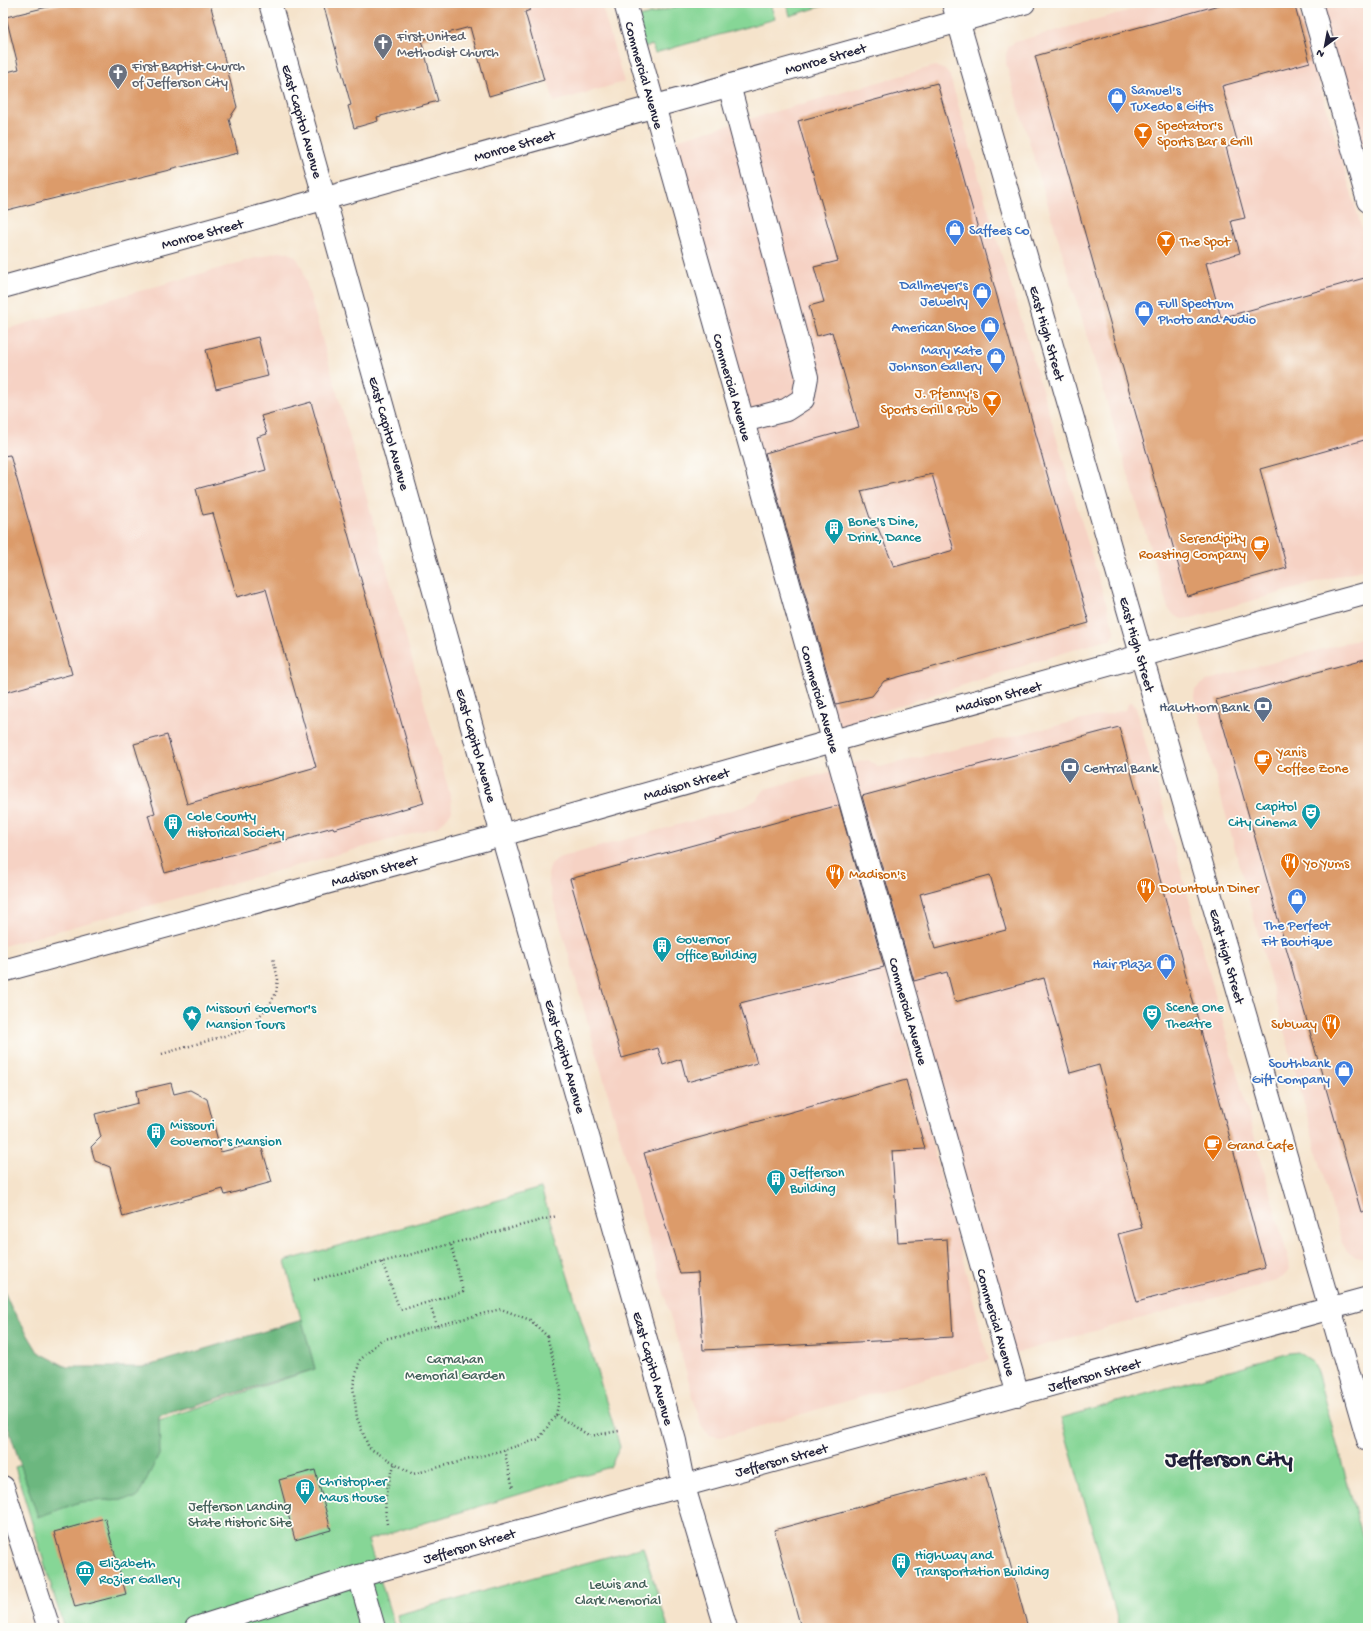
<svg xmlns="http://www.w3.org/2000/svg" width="1371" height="1631" font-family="'Gochi Hand',sans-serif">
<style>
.built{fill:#f6d2c4}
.green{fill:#86d696;stroke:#547c68}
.forest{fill:#6cb77f;stroke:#476c5d}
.building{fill:#dc9b6b;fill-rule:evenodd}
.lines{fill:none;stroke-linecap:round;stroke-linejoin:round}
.minor-casing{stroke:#423f51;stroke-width:24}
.major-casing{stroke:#423f51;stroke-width:24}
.path{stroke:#423f51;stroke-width:2.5;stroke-dasharray:1 3;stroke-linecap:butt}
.minor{stroke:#fff;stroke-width:22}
.major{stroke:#fff;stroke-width:22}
.labels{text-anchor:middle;stroke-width:3.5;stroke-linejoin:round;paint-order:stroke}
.worship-label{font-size:14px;fill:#5b616d;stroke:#fdfcf7;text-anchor:start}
.street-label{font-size:14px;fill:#22223b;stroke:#fdfcf7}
.shop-label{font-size:14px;fill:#366cbe;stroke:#fdfcf7;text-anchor:end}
.food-label{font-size:14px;fill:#c56008;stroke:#fdfcf7;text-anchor:start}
.culture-label{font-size:14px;fill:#0d838f;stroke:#fdfcf7;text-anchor:start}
.service-label{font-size:14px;fill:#4e5e75;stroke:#fdfcf7;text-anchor:end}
.park-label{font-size:14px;fill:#45615b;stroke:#fdfcf7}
.town-label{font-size:22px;font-weight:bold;fill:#22223b;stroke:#fdfcf7}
</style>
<rect width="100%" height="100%" fill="#fdfcf7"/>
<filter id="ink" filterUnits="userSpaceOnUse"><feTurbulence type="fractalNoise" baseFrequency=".025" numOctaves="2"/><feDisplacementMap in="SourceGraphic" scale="8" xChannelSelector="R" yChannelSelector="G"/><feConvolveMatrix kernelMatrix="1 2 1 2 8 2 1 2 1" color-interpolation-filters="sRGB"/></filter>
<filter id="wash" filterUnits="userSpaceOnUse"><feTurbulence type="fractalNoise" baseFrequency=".012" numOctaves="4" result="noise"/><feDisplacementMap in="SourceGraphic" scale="16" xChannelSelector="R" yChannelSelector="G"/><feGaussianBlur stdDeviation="0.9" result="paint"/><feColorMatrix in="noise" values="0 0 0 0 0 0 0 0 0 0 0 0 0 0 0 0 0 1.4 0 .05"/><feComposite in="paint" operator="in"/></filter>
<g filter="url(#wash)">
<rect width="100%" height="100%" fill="#f5e3cb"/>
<!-- built -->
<g class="built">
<polygon points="524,3 601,3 624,82 554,102"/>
<polygon points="1156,3 1296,3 1368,250 1368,568 1191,618 1182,619 1174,615 1168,608 1006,64 1006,54 1009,46 1015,42"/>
<polygon points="1318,3 1368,3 1368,166"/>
<polygon points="935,66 945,70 950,76 988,209 1115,633 1111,641 1104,640 870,715 864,720 862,727 838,731 669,142"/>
<polygon points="277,252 286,252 295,256 302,267 451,798 452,811 447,818 437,827 3,946 3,330"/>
<polygon points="1368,637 1368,1257 1364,1258 1356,1256 1347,1251 1341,1241 1194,697 1195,690 1201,684 1208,680"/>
<polygon points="1130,701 1136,708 1289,1261 1290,1270 1285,1276 1276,1281 1012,1354 850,764 868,760 879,767 1125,710"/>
<polygon points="834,771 989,1360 733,1434 720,1437 709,1435 701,1425 549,885 548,874 551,864 558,858 746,806 757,799 765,789"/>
</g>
<!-- green -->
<g class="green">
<polygon points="689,3 770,3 775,19 655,53 652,45 644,47 636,18"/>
<polygon points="787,3 832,3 790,16"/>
<polygon points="541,1188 620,1447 610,1467 368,1540 395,1628 64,1628 15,1467 315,1369 285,1261"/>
<polygon points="1298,1352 1312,1361 1316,1369 1368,1557 1368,1628 1120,1628 1061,1418 1290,1353"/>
<polygon points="643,1547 668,1628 401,1628 397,1615"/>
</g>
<!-- forest -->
<polygon class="forest" points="3,1289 11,1307 38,1352 67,1367 144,1367 302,1320 315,1369 159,1416 160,1453 137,1498 80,1502 38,1517 3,1412"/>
<g id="blocks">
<!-- building -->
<g class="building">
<polygon points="64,3 210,3 237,107 229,119 238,153 3,211 3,73 19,69 6,17"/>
<polygon points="323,3 529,3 530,10 525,12 544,80 489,96 470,27 421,40 438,101 377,117 378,121 354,128 348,106 351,105"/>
<polygon points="1226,3 1294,3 1310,62 1222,86 1238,144 1226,147 1245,218 1231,221 1240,253 1206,263 1221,318 1368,277 1368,439 1260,469 1287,568 1187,596 1035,56"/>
<path d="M937,83L1089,623L884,681L872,696L836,704L765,453L859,427L832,332L817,336L809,306L824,302L814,267L838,261L798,121ZM932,474L954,550L894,567L878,528L873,527L861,491Z"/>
<polygon points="258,337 268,376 216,389 206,350"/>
<polygon points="311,402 424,803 334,829 333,827 165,873 148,815 155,813 134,744 167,735 187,804 316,767 266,589 237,597 213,513 203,515 196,489 266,470 257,437 267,434 261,416"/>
<polygon points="10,455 72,674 3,693 3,456"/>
<polygon points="1368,658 1368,1211 1361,1212 1216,700"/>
<path d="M1119,727L1265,1268L1137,1302L1118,1234L1142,1228L1099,1065L1070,1073L1044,978L955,1002L947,972L914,981L862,796ZM990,875L1006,930L935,949L920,894Z"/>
<polygon points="839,805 884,967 740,1003 757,1063 687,1082 681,1059 663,1065 658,1048 622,1058 570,879"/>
<polygon points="906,1080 925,1149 892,1151 898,1242 947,1239 953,1337 703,1350 698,1273 680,1274 644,1153"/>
<polygon points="171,1083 174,1094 190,1090 207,1099 221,1152 260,1142 272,1182 225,1195 223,1189 123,1217 110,1167 95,1161 91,1147 101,1137 95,1114 138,1103 136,1091"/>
<polygon points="315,1470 331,1530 295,1540 279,1480"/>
<polygon points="985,1473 1028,1628 801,1628 774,1530"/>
<polygon points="105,1518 126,1594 75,1607 54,1532"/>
</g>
</g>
</g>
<g filter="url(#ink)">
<use href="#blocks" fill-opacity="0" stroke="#423f51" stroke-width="1"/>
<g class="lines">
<defs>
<g id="minor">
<polyline points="270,3 502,835 675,1441 684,1487 726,1628"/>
<polyline points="625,3 1018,1395"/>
<polyline points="1311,3 1368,201"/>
<polyline points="729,85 807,377 803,399 786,410 743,421"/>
<path d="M3,287C344,195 683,97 1024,3"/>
<polyline points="3,971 502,835"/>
<polyline points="3,1487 49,1628"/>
<polyline points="359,1576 374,1628"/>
<polyline points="196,1628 359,1576 638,1498 1368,1298"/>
</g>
<g id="major">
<polyline points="953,3 1368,1440"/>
<polyline points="502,835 833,741 1368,593"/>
</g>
</defs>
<!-- minor casing -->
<use href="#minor" class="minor-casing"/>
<!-- major casing -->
<use href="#major" class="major-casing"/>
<!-- path -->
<g class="path">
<polyline points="162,1054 242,1031 257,1019 270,1004 276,993 278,979 273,958"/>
<polyline points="382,1262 400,1310 429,1302"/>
<polyline points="314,1280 557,1216"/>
<polyline points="437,1326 429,1302 463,1292 451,1245"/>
<polyline points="556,1415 590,1436 619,1431"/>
<polyline points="504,1450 413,1474 369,1448 357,1418 353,1386 360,1360 381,1340 501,1309 530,1320 547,1336 561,1390 556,1415 539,1439 504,1450 513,1488"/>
<path d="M387,1524C383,1499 387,1486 395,1463"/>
</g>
<!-- minor -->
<use href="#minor" class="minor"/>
<!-- major -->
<use href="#major" class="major"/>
</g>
</g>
<!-- icons -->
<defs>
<symbol id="church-pin" viewBox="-11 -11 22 30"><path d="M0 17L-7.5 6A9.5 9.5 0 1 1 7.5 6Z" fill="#6b7280" stroke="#fdfcf7"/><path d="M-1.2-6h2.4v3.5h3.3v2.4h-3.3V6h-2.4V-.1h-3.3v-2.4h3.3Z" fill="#fff"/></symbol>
<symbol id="shop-pin" viewBox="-11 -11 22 30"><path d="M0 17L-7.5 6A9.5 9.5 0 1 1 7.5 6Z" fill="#3f7fe0" stroke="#fdfcf7"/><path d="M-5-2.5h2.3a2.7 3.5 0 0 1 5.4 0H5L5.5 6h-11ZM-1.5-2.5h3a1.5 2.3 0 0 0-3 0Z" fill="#fff"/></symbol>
<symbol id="bar-pin" viewBox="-11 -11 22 30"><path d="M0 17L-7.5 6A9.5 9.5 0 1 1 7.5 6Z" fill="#e8710a" stroke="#fdfcf7"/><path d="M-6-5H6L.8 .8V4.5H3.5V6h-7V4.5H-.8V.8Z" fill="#fff"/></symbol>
<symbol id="building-pin" viewBox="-11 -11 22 30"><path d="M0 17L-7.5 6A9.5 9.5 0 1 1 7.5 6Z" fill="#0f9aa8" stroke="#fdfcf7"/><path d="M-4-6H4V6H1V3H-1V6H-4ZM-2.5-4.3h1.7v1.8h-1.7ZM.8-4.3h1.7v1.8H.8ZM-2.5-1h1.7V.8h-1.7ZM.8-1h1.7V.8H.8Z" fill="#fff"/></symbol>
<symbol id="cafe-pin" viewBox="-11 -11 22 30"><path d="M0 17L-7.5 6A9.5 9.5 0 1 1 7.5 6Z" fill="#e8710a" stroke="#fdfcf7"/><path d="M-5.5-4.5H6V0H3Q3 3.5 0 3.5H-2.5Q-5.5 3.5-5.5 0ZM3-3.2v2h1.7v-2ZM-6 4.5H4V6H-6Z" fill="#fff"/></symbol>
<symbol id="bank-pin" viewBox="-11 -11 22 30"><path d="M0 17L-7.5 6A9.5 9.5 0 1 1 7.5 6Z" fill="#5c6f8a" stroke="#fdfcf7"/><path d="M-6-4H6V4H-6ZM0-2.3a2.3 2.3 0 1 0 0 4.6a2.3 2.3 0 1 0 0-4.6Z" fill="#fff"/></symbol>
<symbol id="theatre-pin" viewBox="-11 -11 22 30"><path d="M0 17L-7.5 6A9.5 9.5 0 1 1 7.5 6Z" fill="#0f9aa8" stroke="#fdfcf7"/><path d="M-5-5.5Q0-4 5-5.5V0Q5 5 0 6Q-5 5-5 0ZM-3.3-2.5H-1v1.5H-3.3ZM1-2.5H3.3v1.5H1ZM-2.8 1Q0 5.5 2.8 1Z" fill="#fff"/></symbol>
<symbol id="restaurant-pin" viewBox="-11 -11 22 30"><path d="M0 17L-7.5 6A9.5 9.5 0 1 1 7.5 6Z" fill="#e8710a" stroke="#fdfcf7"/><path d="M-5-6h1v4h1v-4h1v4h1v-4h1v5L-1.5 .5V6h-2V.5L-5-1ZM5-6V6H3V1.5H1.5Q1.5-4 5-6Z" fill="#fff"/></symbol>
<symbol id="sight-pin" viewBox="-11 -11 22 30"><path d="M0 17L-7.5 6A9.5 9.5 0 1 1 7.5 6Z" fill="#0f9aa8" stroke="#fdfcf7"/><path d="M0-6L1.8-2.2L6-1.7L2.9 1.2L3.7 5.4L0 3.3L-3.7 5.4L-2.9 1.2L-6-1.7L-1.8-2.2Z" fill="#fff"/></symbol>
<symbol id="museum-pin" viewBox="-11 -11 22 30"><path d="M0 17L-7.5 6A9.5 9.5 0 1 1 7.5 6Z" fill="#0f9aa8" stroke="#fdfcf7"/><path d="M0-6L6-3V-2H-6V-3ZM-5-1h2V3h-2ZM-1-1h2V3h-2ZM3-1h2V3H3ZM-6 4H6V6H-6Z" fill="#fff"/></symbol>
</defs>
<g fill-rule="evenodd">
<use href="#church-pin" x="372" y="32" width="22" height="30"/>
<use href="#church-pin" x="107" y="62" width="22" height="30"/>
<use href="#shop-pin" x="1106" y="86" width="22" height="30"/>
<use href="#bar-pin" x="1132" y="121" width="22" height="30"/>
<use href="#shop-pin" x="944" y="218" width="22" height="30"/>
<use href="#bar-pin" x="1155" y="229" width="22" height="30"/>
<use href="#shop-pin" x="971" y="281" width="22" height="30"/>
<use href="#shop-pin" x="1133" y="299" width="22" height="30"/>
<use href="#shop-pin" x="979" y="315" width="22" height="30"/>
<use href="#shop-pin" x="985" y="346" width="22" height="30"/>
<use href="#bar-pin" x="981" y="389" width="22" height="30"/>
<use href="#building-pin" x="823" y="517" width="22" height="30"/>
<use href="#cafe-pin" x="1249" y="534" width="22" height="30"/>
<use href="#bank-pin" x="1252" y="695" width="22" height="30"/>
<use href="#cafe-pin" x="1252" y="748" width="22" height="30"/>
<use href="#bank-pin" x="1059" y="756" width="22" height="30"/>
<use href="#theatre-pin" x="1300" y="802" width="22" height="30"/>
<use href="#building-pin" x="162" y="812" width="22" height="30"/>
<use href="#restaurant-pin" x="1279" y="851" width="22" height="30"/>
<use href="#restaurant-pin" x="824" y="862" width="22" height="30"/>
<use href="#restaurant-pin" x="1135" y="876" width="22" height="30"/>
<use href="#shop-pin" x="1286" y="887" width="22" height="30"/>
<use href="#building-pin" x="651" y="935" width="22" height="30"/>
<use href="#shop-pin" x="1155" y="952" width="22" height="30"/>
<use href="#theatre-pin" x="1141" y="1003" width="22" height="30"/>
<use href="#sight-pin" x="181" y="1004" width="22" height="30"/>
<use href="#restaurant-pin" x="1320" y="1012" width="22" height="30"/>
<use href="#shop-pin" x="1333" y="1059" width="22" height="30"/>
<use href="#building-pin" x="145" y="1121" width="22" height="30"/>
<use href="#cafe-pin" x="1202" y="1133" width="22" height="30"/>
<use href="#building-pin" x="765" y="1168" width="22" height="30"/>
<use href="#building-pin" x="294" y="1477" width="22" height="30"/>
<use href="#building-pin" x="890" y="1551" width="22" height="30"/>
<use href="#museum-pin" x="74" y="1559" width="22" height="30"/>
</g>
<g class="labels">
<!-- worship labels -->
<g class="worship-label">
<text x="397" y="40">First United<tspan x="397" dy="16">Methodist Church</tspan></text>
<text x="132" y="70">First Baptist Church<tspan x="132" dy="16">of Jefferson City</tspan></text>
</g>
<!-- street labels -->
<g class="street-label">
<text transform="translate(825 58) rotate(-16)" y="5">Monroe Street</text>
<text transform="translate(645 75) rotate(74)" y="5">Commercial Avenue</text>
<text transform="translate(303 121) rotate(74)" y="5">East Capitol Avenue</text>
<text transform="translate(514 145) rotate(-16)" y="5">Monroe Street</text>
<text transform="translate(202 233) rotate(-15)" y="5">Monroe Street</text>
<text transform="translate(1048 333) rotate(74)" y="5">East High Street</text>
<text transform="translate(733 387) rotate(74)" y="5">Commercial Avenue</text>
<text transform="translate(390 433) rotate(74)" y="5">East Capitol Avenue</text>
<text transform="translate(1138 644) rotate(74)" y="5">East High Street</text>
<text transform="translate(998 696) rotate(-15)" y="5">Madison Street</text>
<text transform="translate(821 699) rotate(74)" y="5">Commercial Avenue</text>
<text transform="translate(477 745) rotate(74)" y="5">East Capitol Avenue</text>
<text transform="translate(686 783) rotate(-16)" y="5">Madison Street</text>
<text transform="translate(374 870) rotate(-15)" y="5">Madison Street</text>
<text transform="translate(1228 956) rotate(74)" y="5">East High Street</text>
<text transform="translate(909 1011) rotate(74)" y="5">Commercial Avenue</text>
<text transform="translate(566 1056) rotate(74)" y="5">East Capitol Avenue</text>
<text transform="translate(997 1322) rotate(74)" y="5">Commercial Avenue</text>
<text transform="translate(654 1368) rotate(74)" y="5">East Capitol Avenue</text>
<text transform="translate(1094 1374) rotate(-15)" y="5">Jefferson Street</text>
<text transform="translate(781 1459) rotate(-15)" y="5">Jefferson Street</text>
<text transform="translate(469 1545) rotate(-16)" y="5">Jefferson Street</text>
</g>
<!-- shop labels -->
<g class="shop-label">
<text x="1131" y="94" text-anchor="start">Samuel's<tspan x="1131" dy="16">Tuxedo &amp; Gifts</tspan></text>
<text x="969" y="234" text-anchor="start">Saffees Co</text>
<text x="968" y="289">Dallmeyer's<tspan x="968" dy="16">Jewelry</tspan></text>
<text x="1158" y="307" text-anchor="start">Full Spectrum<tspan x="1158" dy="16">Photo and Audio</tspan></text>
<text x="976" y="331">American Shoe</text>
<text x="982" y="354">Mary Kate<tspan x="982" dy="16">Johnson Gallery</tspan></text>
<text x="1297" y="929" text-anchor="middle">The Perfect<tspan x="1297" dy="16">Fit Boutique</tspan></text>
<text x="1152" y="968">Hair Plaza</text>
<text x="1330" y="1067">Southbank<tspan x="1330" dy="16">Gift Company</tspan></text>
</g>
<!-- food labels -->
<g class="food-label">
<text x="1157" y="129">Spectator's<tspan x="1157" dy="16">Sports Bar &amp; Grill</tspan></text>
<text x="1180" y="245">The Spot</text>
<text x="978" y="397" text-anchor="end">J. Pfenny's<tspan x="978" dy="16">Sports Grill &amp; Pub</tspan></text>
<text x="1246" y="542" text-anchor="end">Serendipity<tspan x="1246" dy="16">Roasting Company</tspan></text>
<text x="1277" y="756">Yanis<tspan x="1277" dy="16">Coffee Zone</tspan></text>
<text x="1304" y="867">Yo Yums</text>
<text x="849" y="878">Madison's</text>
<text x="1160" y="892">Downtown Diner</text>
<text x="1317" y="1028" text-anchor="end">Subway</text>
<text x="1227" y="1149">Grand Cafe</text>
</g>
<!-- culture labels -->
<g class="culture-label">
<text x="848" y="525">Bone's Dine,<tspan x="848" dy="16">Drink, Dance</tspan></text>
<text x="1297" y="810" text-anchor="end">Capitol<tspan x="1297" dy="16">City Cinema</tspan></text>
<text x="187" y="820">Cole County<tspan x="187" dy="16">Historical Society</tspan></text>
<text x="676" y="943">Governor<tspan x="676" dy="16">Office Building</tspan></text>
<text x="1166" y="1011">Scene One<tspan x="1166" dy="16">Theatre</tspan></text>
<text x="206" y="1012">Missouri Governor's<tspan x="206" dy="16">Mansion Tours</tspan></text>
<text x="170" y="1129">Missouri<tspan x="170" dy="16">Governor's Mansion</tspan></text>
<text x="790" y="1176">Jefferson<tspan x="790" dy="16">Building</tspan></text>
<text x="319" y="1485">Christopher<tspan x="319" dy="16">Maus House</tspan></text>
<text x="915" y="1559">Highway and<tspan x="915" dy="16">Transportation Building</tspan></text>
<text x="99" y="1567">Elizabeth<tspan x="99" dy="16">Rozier Gallery</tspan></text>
</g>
<!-- service labels -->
<g class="service-label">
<text x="1249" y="711">Hawthorn Bank</text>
<text x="1084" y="772" text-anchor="start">Central Bank</text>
</g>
<!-- park labels -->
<g class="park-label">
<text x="455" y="1363">Carnahan<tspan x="455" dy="16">Memorial Garden</tspan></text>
<text x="240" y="1510">Jefferson Landing<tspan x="240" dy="16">State Historic Site</tspan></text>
<text x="618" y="1588">Lewis and<tspan x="618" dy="16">Clark Memorial</tspan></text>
</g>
<!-- town labels -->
<g class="town-label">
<text x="1229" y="1465">Jefferson City</text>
</g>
</g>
<!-- margin -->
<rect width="1371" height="1631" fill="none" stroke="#fdfcf7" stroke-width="16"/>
<!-- north arrow -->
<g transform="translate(1325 46) rotate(212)" stroke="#fdfcf7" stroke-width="3" paint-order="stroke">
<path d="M0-3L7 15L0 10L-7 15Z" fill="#22223b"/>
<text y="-6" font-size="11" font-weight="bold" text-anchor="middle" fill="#22223b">N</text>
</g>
</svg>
